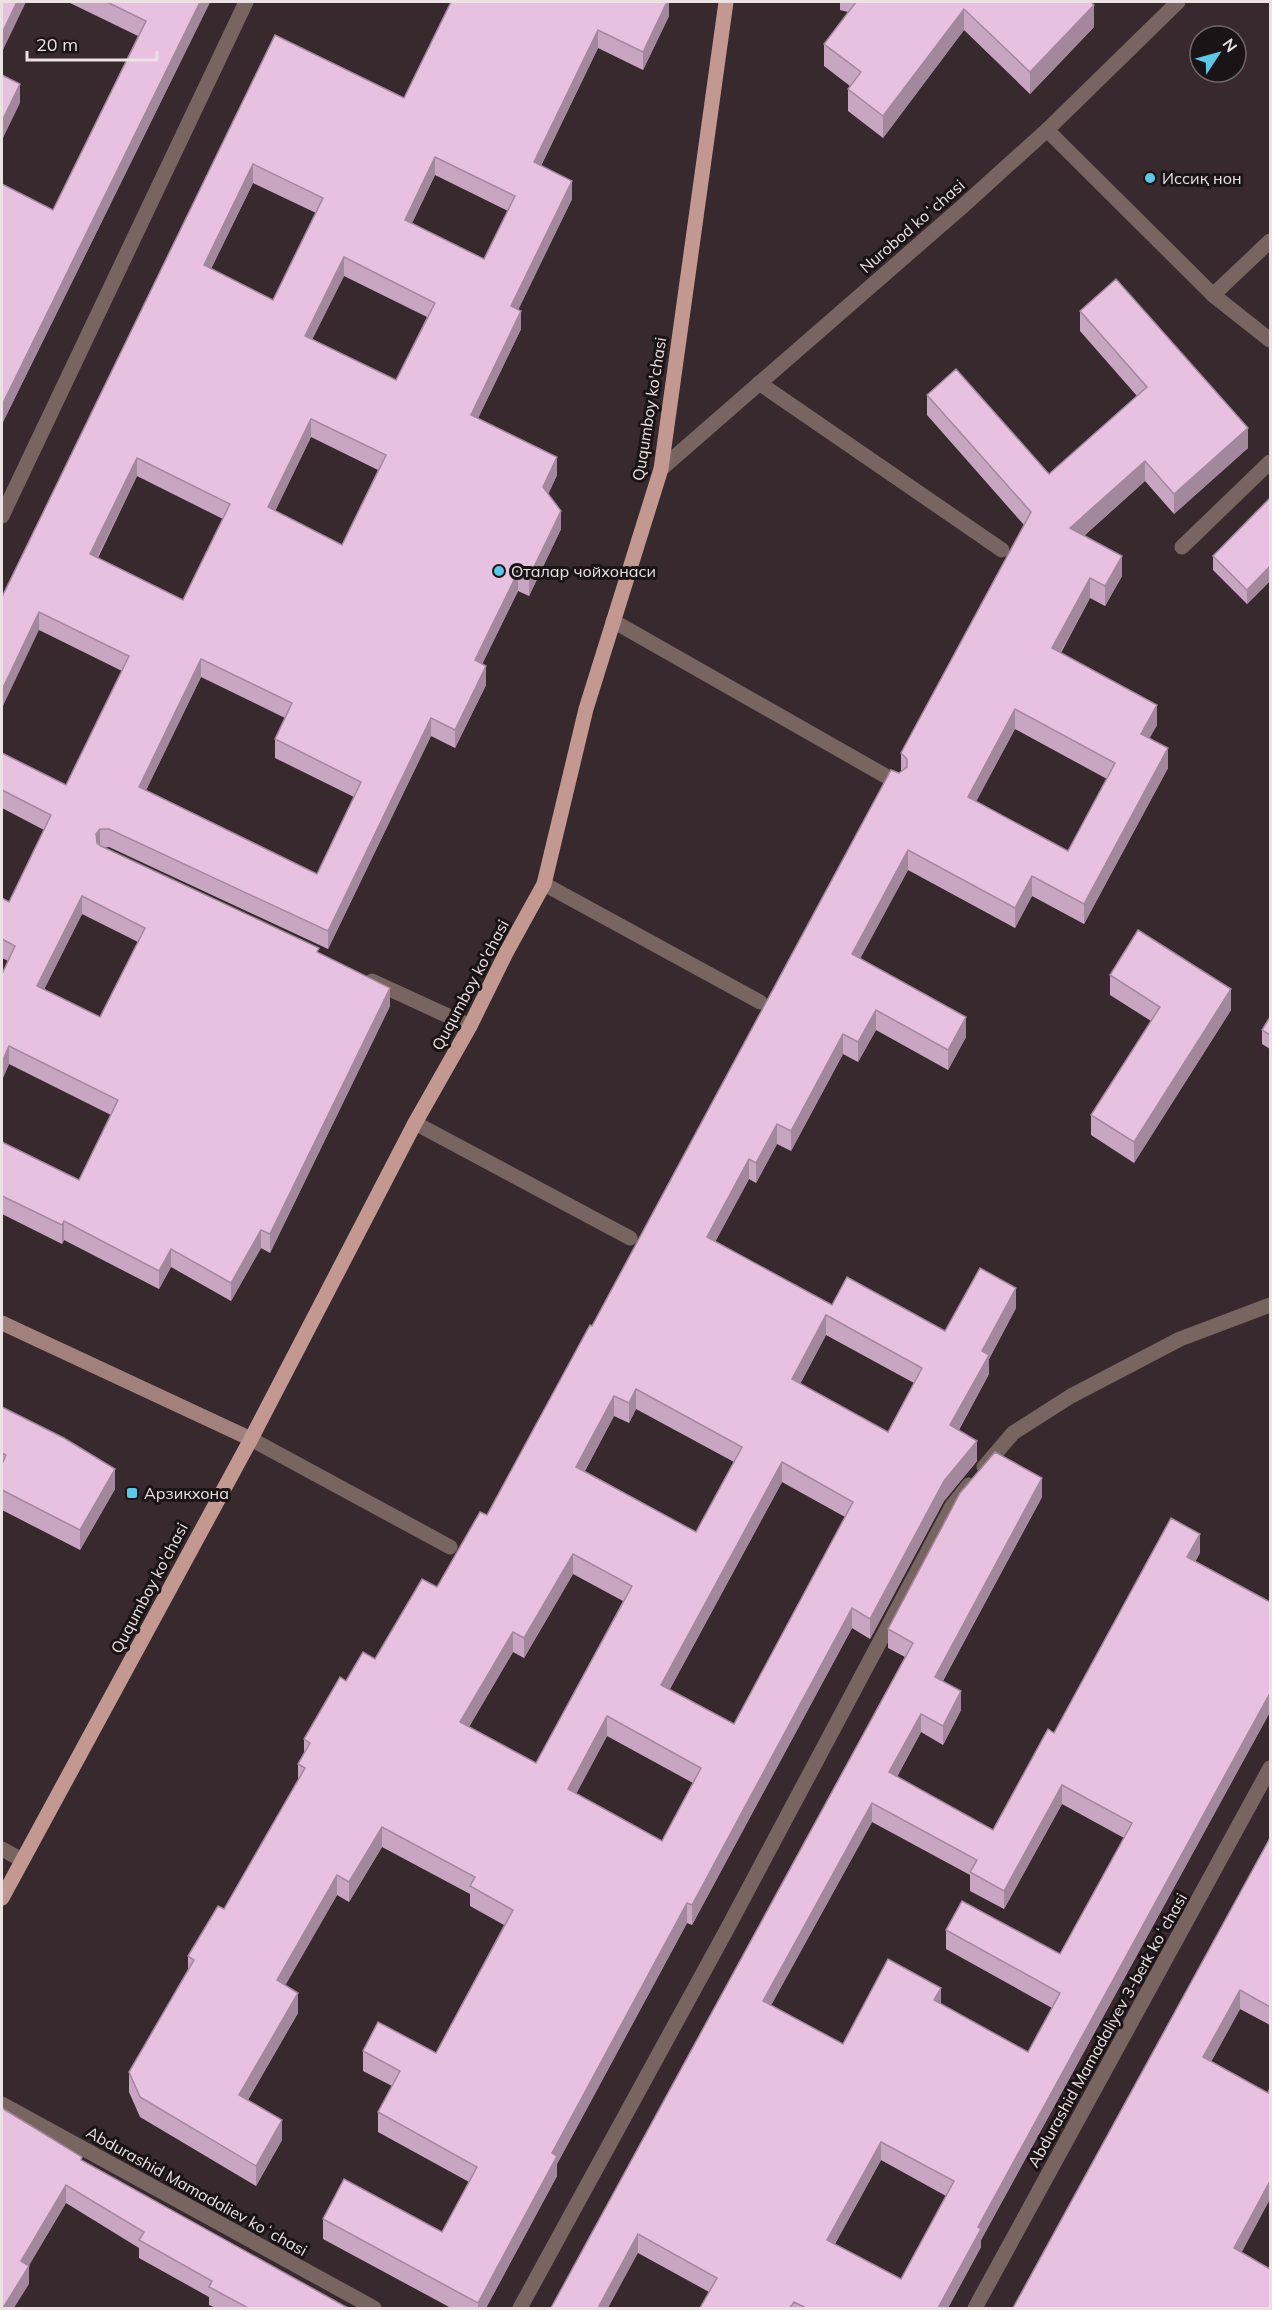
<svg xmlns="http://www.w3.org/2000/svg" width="1272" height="2310" font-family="Mulish,sans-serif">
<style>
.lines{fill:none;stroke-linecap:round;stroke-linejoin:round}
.lane{stroke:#786460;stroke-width:15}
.street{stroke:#786460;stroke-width:15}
.secondary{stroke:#a2817c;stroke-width:15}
.primary{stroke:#c29891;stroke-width:15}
.wall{fill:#c8a6c1;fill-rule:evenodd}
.shaded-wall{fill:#a2879d}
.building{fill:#e8c1e0;stroke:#a2879d;stroke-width:1.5;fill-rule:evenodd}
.poi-dot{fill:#5dc7e8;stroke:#1a1416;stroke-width:2}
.labels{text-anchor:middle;stroke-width:6;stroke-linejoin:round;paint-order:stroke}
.poi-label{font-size:16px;fill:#ece2e4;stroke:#1a1416;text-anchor:start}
.street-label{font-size:16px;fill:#ece2e4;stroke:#1a1416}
</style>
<rect width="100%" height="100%" fill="#37292d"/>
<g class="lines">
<!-- lane -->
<g class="lane">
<polyline points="1047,130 1213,295"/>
<polyline points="1270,241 1213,295 1270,340"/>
<polyline points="759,383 1002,550"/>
<polyline points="2,516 246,2"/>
<polyline points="1182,547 1270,462"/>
<polyline points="613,621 898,783"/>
<polyline points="544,884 760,1002"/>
<polyline points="372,981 470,1026"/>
<polyline points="415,1123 630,1238"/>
<polyline points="251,1439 450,1547"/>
</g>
<!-- street -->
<g class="street">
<polyline points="661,469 963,206 1047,130 1178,2"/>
<polyline points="984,1467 1013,1433 1071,1396 1180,1339 1270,1305"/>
<polyline points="2,1849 22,1860"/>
<polyline points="2,2104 374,2308"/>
<polyline points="520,2308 726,1931 952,1506 969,1485"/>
<polyline points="975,2308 1270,1768"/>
</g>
<!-- secondary -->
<polyline class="secondary" points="2,1323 251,1439"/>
<!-- primary -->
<polyline class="primary" points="2,1898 251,1439 415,1123 470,1026 506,953 544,884 586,709 661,469 726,2"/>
</g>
<!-- wall -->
<g class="wall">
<polygon points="68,2 210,2 2,424 53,210 138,36"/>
<path d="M669,2V16L643,70L598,48L541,166L572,199L518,309L521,329L478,418L557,475L548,494L561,529L529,596L518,591L482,664L486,685L455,748L431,736L328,949L109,847L103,848L319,953L390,1006L270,1253L261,1248L231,1301L171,1267L159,1289L64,1240L62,1244L2,1214V1142L79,1180L111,1115L9,1064L2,1080V974L8,961L2,958V898L9,902L44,830L2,808V753L66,785L122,671L39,630L2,597L275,35L404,98ZM435,175L508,211L484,259L412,223ZM253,183L316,213L273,300L211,269ZM344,276L427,317L396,380L312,339ZM311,437L378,470L342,545L275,511ZM137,476L223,519L183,600L98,558ZM201,677L285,718L275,739V758L354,797L317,874L146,790ZM82,914L138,942L100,1017L44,989Z"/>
<polygon points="840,2 1091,2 1094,27 1030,94 964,30 883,138 848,111 848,89 850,86 824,66 824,44 848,12 840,10"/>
<path d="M1080,311L1248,448L1174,514L1145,481L1084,536L1122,576L1105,606L1090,598L1061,653L1157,725L1149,738L1168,768L1084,924L1032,896L1015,928L908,870L860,958L966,1037L948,1070L876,1030L858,1062L843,1054L791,1151L777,1144L756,1183L749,1179L715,1242L832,1305L945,1331L1016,1308L989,1359V1374L959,1430L977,1461L944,1501L870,1639L852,1628L692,1925L687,1923L557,2164V2176L486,2308H451L323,2239V2219L442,2232L469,2182L378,2132V2112L392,2086L363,2071V2051L436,2053L504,1925L470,1906V1894L382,1847L349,1902L337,1895L285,1985L298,2013L248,2100L282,2140L256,2186L140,2117L129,2092V2072L188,1970V1956L224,1909L298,1781V1764L304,1753V1739L346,1681L375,1659L437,1587L487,1515L899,773L901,771V753L1024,525L927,415V395L1049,474L1137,396L1080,331ZM1015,729L1107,779L1068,851L976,801ZM826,1335L914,1383L888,1432L800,1384ZM636,1409L734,1462L696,1532L585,1471L614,1416L629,1423ZM782,1482L845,1517L734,1724L670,1689ZM573,1574L623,1601L536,1763L469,1727L513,1652L524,1658ZM607,1736L693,1783L662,1841L576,1794Z"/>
<polygon points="1270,498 1270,581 1247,604 1213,570 1213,556"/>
<polygon points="1110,975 1231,1010 1134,1163 1091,1135 1091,1115 1151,1021 1110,995"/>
<polygon points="1270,1017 1270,1049 1262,1044 1262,1030"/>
<polygon points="2,1407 115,1489 80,1550 2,1510"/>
<path d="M1042,1497L943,1681L961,1710L943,1745L921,1732L897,1777L993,1830L1054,1733L1200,1553L1195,1562L1270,1602V1712L981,2240V2247L948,2308H700L709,2292L638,2253L551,2308L905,1657L888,1648V1629ZM1062,1804L1124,1838L1060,1954L946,1930V1949L1052,2008L1028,2052L941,2004L843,2044L771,2005L872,1822L970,1875V1891L1004,1909ZM881,2160L946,2196L901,2279L835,2244Z"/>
<polygon points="1270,1838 1270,2025 1240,2009 1211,2062 1270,2199 1241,2252 1013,2308"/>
<polygon points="2,2108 82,2160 348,2308 216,2308 209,2305 209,2297 139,2258 139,2248 66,2203 29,2265 29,2284"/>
</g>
<!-- shaded-wall -->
<g class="shaded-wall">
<polygon points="17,2 26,2 2,52 2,33"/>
<polygon points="200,2 210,2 2,424 2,405"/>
<polygon points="667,2 669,2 669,16 643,70 643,52"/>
<polygon points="1094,5 1094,27 1030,94 1030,72"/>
<polygon points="964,9 964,30 883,138 883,116"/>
<polygon points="598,30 598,48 534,180 534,162"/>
<polygon points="20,84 20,103 2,140 2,121"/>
<polygon points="435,157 435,175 405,238 405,220"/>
<polygon points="253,164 253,183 204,283 204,265"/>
<polygon points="572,181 572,199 511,325 511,306"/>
<polygon points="344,257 344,276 305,354 305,336"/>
<polygon points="521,311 521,329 471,433 471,415"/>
<polygon points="311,419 311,437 268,526 268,507"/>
<polygon points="1248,428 1248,448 1174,514 1174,494"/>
<polygon points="557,457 557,475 543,506 543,487"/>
<polygon points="137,458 137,476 90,572 90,554"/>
<polygon points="1145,461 1145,481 1070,548 1070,528"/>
<polygon points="561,511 561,529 529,596 529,577"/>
<polygon points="1122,556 1122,576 1105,606 1105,586"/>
<polygon points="1270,566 1270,581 1247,604 1247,590"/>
<polygon points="518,572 518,591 475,679 475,660"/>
<polygon points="1090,578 1090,598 1052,668 1052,648"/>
<polygon points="39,612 39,630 2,708 2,690"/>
<polygon points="201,659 201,677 139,805 139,787"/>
<polygon points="486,666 486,685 455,748 455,730"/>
<polygon points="1157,705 1157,725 1141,754 1141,734"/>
<polygon points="1015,709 1015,729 968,817 968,797"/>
<polygon points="431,718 431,736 328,949 328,931"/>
<polygon points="1168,748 1168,768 1084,924 1084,904"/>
<polygon points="100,829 100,848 96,852 96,834"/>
<polygon points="908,850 908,870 852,974 852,954"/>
<polygon points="1032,876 1032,896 1015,928 1015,908"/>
<polygon points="82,896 82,914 37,1004 37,986"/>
<polygon points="390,988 390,1006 270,1253 270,1234"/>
<polygon points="1231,989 1231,1010 1134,1163 1134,1142"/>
<polygon points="876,1010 876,1030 858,1062 858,1042"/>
<polygon points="966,1017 966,1037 948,1070 948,1050"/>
<polygon points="843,1034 843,1054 791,1151 791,1131"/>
<polygon points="9,1046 9,1064 2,1080 2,1062"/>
<polygon points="777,1124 777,1144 756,1183 756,1163"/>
<polygon points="749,1159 749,1179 707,1257 707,1237"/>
<polygon points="64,1221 64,1240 62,1244 62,1225"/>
<polygon points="261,1230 261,1248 231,1301 231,1283"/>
<polygon points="171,1249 171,1267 159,1289 159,1271"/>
<polygon points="1016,1288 1016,1308 989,1359 989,1374 950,1445 950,1425 982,1351"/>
<polygon points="826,1315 826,1335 792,1399 792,1379"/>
<polygon points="636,1389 636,1409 629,1423 629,1403"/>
<polygon points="614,1396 614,1416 576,1487 576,1467"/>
<polygon points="977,1441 977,1461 944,1501 870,1639 870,1619 944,1481"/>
<polygon points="782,1462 782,1482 661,1705 661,1685"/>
<polygon points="115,1469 115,1489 80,1550 80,1530"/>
<polygon points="1042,1478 1042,1497 935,1695 935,1677"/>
<polygon points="1200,1534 1200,1553 1187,1576 1187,1557"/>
<polygon points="573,1554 573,1574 524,1658 524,1638"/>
<polygon points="852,1608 852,1628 692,1925 692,1905"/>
<polygon points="513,1632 513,1652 460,1742 460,1722"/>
<polygon points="961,1691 961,1710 943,1745 943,1726"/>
<polygon points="1270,1693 1270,1712 981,2240 981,2247 948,2308 938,2308 978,2227"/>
<polygon points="921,1714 921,1732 889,1791 889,1772"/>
<polygon points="607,1716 607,1736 568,1809 568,1789"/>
<polygon points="1062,1785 1062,1804 1004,1909 1004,1891"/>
<polygon points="872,1803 872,1822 763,2020 763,2001"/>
<polygon points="382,1827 382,1847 349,1902 349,1882"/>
<polygon points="337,1875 337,1895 277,2000 277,1980"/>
<polygon points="687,1903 687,1923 557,2164 557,2176 486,2308 478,2308 478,2303 552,2153"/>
<polygon points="941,1988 941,2006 934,2000"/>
<polygon points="1240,1990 1240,2009 1203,2076 1203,2057"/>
<polygon points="298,1993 298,2013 239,2115 239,2095"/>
<polygon points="282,2120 282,2140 256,2186 256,2166"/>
<polygon points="881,2142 881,2160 827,2258 827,2240"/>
<polygon points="1270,2181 1270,2199 1234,2267 1234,2248"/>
<polygon points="66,2185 66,2203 21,2279 21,2261"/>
<polygon points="638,2234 638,2253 608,2308 598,2308"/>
<polygon points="29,2266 29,2284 14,2308 3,2308"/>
</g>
<!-- building -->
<g class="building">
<polygon points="2,2 17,2 2,33"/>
<polygon points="107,2 200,2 2,405 2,184 53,210 146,21"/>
<path d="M451,2H667L643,52L598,30L534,162L572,181L511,306L521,311L471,415L557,457L543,487L561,511L529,577L518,572L475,660L486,666L455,730L431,718L328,931L109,829H100L96,834L97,843L101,846L319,948L317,952L390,988L270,1234L261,1230L231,1283L171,1249L159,1271L64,1221L62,1225L2,1196V1142L79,1180L118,1100L9,1046L2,1062V974L15,946L2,939V898L9,902L51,815L2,790V753L66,785L129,656L39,612L2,690V597L275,35L404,98ZM435,157L515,196L484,259L405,220ZM253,164L323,198L273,300L204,265ZM344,257L435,303L396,380L305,336ZM311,419L386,455L342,545L268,507ZM137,458L230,504L183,600L90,554ZM201,659L292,703L275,739L361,782L317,874L139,787ZM82,896L145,928L100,1017L37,986Z"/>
<polygon points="856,2 1091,2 1094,5 1030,72 964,9 883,116 848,89 861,72 824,44"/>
<polygon points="2,75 20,84 2,121"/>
<path d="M1116,279L1248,428L1174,494L1145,461L1070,528L1122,556L1105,586L1090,578L1052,648L1157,705L1141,734L1168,748L1084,904L1032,876L1015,908L908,850L852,954L966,1017L948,1050L876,1010L858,1042L843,1034L791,1131L777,1124L756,1163L749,1159L707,1237L832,1305L847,1277L945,1331L980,1268L1016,1288L982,1351L989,1355L950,1425L977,1441L944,1481L870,1619L852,1608L692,1905L687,1903L552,2153L557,2156L478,2303L323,2219L344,2179L442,2232L477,2167L378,2112L400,2071L363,2051L378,2022L436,2053L513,1910L470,1886L475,1877L382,1827L349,1882L337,1875L277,1980L298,1993L239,2095L282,2120L256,2166L140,2097L129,2072L194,1960L188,1956L218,1906L224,1909L305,1768L298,1764L310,1743L304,1739L340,1677L346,1681L363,1652L375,1659L422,1579L437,1587L480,1512L487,1515L590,1325L592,1326L891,770L899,773L907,767V759L901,753L1031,512L927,395L956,369L1049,474L1147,387L1080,311ZM1015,709L1115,763L1068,851L968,797ZM826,1315L922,1368L888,1432L792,1379ZM636,1389L742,1447L696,1532L576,1467L614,1396L629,1403ZM782,1462L853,1502L734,1724L661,1685ZM573,1554L632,1586L536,1763L460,1722L513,1632L524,1638ZM607,1716L701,1768L662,1841L568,1789Z"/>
<polygon points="1270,498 1270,566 1247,590 1213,556"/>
<polygon points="1138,930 1231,989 1134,1142 1091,1115 1160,1007 1110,975"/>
<polygon points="1270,1017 1270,1035 1262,1030"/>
<polygon points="2,1407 64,1438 115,1469 80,1530 2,1490 2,1464 6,1455 2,1453"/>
<path d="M995,1452L1042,1478L935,1677L961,1691L943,1726L921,1714L889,1772L993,1830L1048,1729L1054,1733L1171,1518L1200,1534L1187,1557L1270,1602V1693L978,2227L981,2229L938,2308H806L794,2302L790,2308H700L717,2278L638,2234L598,2308H551L913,1643L888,1629L960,1493ZM1062,1785L1132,1823L1060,1954L962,1901L946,1930L1060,1993L1028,2052L934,2000L941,1988L888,1959L843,2044L763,2001L872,1803L977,1860L970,1872L1004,1891ZM881,2142L954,2181L901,2279L827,2240Z"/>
<polygon points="1270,1838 1270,2007 1240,1990 1203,2057 1268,2093 1270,2088 1270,2181 1234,2248 1270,2269 1270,2308 1013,2308"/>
<polygon points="2,2108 82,2157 81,2160 348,2308 248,2308 209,2287 212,2281 139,2240 144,2232 66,2185 21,2261 29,2266 3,2308 2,2308"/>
</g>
<!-- markers -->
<g class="poi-dot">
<circle cx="1150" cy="178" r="6"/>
<circle cx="499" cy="571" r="6"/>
<rect x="126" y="1487" width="12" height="12" rx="3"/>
</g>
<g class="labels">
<!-- poi labels -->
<g class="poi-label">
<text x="1162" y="184">Иссиқ нон</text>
<text x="511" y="577">Оталар чойхонаси</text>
<text x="144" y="1499">Арзикхона</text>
</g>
<!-- street labels -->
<g class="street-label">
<text transform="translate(912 226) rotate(-41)" y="6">Nurobod koʻchasi</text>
<text transform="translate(649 409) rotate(-81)" y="6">Ququmboy ko'chasi</text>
<text transform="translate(470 985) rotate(-62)" y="6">Ququmboy ko'chasi</text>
<text transform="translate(149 1588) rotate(-62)" y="6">Ququmboy ko'chasi</text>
<text transform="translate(1107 2030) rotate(-61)" y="6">Abdurashid Mamadaliyev 3-berk koʻchasi</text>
<text transform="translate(197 2191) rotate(29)" y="6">Abdurashid Mamadaliev koʻchasi</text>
</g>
</g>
<!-- border -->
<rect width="1272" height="2310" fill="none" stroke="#ece2e4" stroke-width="6"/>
<!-- north arrow -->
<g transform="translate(1218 54) rotate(54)"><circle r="28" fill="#1a1416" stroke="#6e6668" stroke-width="1.5"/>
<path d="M0-4.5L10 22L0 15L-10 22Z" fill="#5dc7e8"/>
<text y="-9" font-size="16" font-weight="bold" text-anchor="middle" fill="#ece2e4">N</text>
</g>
<!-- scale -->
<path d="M27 51v9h130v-9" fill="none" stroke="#ece2e4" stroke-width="3"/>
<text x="36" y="51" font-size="18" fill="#ece2e4" stroke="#1a1416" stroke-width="4.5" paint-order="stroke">20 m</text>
</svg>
